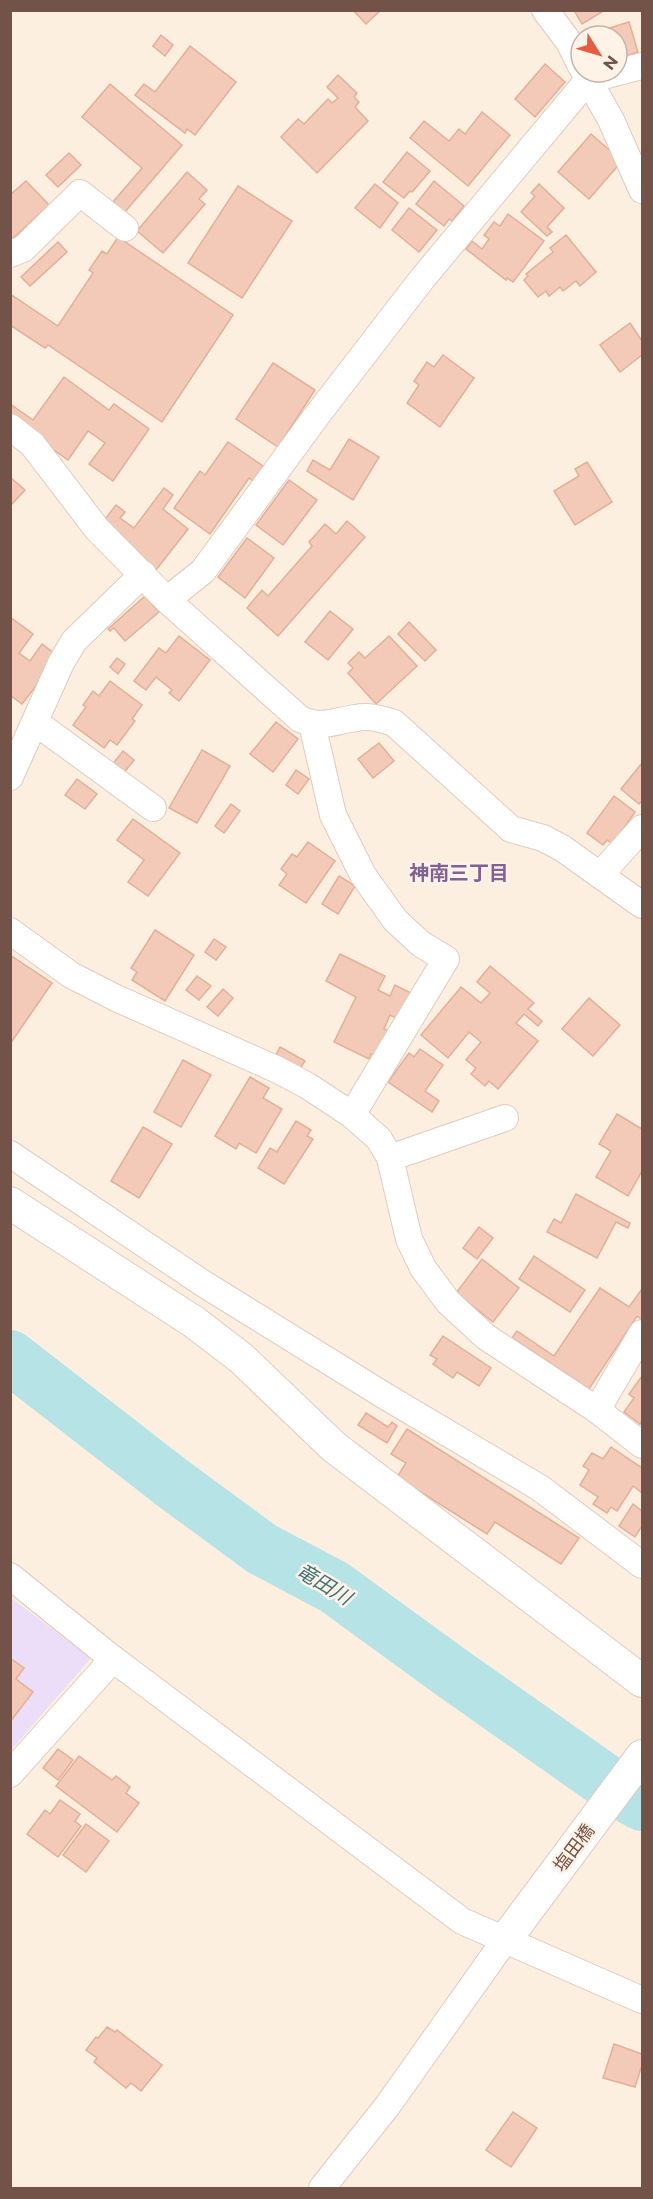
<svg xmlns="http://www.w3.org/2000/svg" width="653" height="2199" font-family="Montserrat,'Noto Sans JP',sans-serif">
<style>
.education{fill:#ecddf8}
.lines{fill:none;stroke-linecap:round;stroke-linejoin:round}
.river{stroke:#b5e3e6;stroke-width:54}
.building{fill:#f2cab7;stroke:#e5af97;stroke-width:1.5}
.minor-casing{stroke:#e1cbbc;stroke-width:28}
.tertiary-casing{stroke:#e1cbbc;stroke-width:34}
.minor{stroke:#fff;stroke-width:26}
.tertiary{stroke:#fff;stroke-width:32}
.labels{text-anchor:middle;stroke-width:5;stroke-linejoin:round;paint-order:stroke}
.street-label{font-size:18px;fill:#735347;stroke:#fff3e7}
.neighbourhood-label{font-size:20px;font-weight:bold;fill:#816297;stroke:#fff3e7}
.water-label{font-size:20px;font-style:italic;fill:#3b747a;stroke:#fff3e7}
</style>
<rect width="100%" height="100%" fill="#fcefe0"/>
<!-- education -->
<polygon class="education" points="11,1598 91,1658 11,1750"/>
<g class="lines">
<!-- river -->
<polyline class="river" points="10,1357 171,1482 262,1549 334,1587 448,1670 624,1794 642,1804"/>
</g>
<!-- building -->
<g class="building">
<polygon points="353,10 381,10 366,24"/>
<polygon points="574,10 605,10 582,24"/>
<polygon points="629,22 638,52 617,59 617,36 598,36 597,32"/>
<polygon points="161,35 173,45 165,56 153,46"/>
<polygon points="190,46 236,82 195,135 187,129 185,133 135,95 144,84 155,92"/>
<polygon points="545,64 565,82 535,117 515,99"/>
<polygon points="338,75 357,93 354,97 359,102 355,107 368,121 317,173 281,137 298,119 304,124 328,99 332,103 338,98 327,87"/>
<polygon points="110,84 182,145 125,212 113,202 142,168 82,117"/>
<polygon points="482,112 510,135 468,186 410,138 424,121 449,141 459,129 465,134"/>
<polygon points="591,134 622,161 589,199 558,172"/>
<polygon points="407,152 430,171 412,192 410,191 404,198 383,182"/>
<polygon points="69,153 81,165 58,187 46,175"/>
<polygon points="187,172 207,190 199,199 205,204 163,253 137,231"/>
<polygon points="26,181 49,205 10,241 10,195"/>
<polygon points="434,181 464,206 452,221 449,219 444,226 416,204"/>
<polygon points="375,184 398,203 380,228 355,208"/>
<polygon points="539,184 564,208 547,227 552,232 547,236 521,212 535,196 531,193"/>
<polygon points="238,186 292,221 242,298 188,263"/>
<polygon points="409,208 437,230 419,252 392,230"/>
<polygon points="508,214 544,241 513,282 507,278 506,280 466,249 472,241 482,249 489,239 484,235 494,222 500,226"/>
<polygon points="566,235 596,272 580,286 576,281 563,291 560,287 549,296 546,291 538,297 524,280 528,276 526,274 553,252 550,248"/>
<polygon points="118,237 233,315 162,422 48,345 45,348 10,325 10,294 58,326 93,273 89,270 102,251 107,254"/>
<polygon points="58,242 67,252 30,286 21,277"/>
<polygon points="630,323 642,341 642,355 620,372 600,345"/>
<polygon points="443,355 474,378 440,427 407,403 419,385 414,381 427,362 434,367"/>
<polygon points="273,363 315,390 278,447 236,419"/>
<polygon points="64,377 109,410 114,404 149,429 113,481 89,464 105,443 88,431 68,460 10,419 10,404 33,420"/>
<polygon points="349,439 379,457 353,500 307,471 313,460 330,470"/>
<polygon points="228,442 263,466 253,481 249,478 210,534 174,508 200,471 205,475"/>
<polygon points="587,462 612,502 575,525 554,491 579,476 575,469"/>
<polygon points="10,477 25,490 10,506"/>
<polygon points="289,480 317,500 283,545 256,525"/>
<polygon points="164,488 173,495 163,509 188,529 156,570 111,536 102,523 116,505 125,512 120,518 134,528"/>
<polygon points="347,521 365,537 278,636 247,608 262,590 268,596 312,546 309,542 325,524 336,534"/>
<polygon points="247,538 274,558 245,598 218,577"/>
<polygon points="145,596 159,612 125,641 114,628 110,631 108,629"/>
<polygon points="330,611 353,629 328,660 305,642"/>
<polygon points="10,617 33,634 19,653 30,661 42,644 55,654 43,670 46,673 22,704 10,695"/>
<polygon points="409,622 436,650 425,661 398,634"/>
<polygon points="179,636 210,660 179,701 169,693 172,690 156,677 146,690 134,681 159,648 166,653"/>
<polygon points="389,636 417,666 376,704 348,673 353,668 348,663 359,652 365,658"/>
<polygon points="117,658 125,664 118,674 110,667"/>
<polygon points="110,681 142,705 132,719 135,721 117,745 110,740 104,748 73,725 86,707 83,705 93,691 99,696"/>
<polygon points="276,722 298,739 273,772 250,754"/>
<polygon points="379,743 394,761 373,778 358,759"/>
<polygon points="202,750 230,766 197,823 169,808"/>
<polygon points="123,751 134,760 123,774 112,765"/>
<polygon points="642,763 642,801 639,804 621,789"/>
<polygon points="296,770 309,779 298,794 286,785"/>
<polygon points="77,779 97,794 85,809 65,795"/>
<polygon points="614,796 635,812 613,844 607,840 603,845 587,833"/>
<polygon points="231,804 240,811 224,833 215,826"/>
<polygon points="133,819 180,853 148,896 128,882 144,860 117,840"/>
<polygon points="308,842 335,861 306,903 279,885 287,874 281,869 292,854 297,857"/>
<polygon points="339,876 355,886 338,914 322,904"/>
<polygon points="155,930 194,955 165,1001 132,980 137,972 131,968"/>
<polygon points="214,939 226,947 216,960 205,952"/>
<polygon points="340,954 385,976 378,990 390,996 395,985 415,995 402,1021 390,1015 384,1029 394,1034 382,1059 371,1054 369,1059 334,1042 356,997 326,981"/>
<polygon points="10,955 52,983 10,1044"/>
<polygon points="490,966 534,1003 528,1009 542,1021 538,1026 524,1014 516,1023 538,1041 498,1089 489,1081 485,1086 471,1074 476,1068 466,1060 481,1042 469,1032 448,1058 421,1035 461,987 481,1003 490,993 477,982"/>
<polygon points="197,976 211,986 199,1000 186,990"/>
<polygon points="223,989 233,998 218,1016 207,1007"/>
<polygon points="589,998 620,1025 593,1056 562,1029"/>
<polygon points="280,1047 305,1061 299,1070 275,1057"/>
<polygon points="420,1049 443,1065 425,1091 439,1101 432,1112 388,1082 409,1053 414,1057"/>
<polygon points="183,1060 211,1075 181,1127 154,1112"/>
<polygon points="250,1077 269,1088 263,1098 282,1109 256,1153 239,1143 236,1149 215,1136"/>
<polygon points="617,1114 642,1129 642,1174 641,1173 628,1196 596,1177 611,1151 599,1144"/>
<polygon points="296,1121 311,1130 307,1136 313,1139 284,1184 258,1168 270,1148 277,1152"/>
<polygon points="143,1127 172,1144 139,1198 111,1181"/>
<polygon points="576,1194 630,1223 628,1228 616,1222 597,1258 547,1232 554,1219 561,1223"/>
<polygon points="479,1227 493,1238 477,1259 463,1248"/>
<polygon points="534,1256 585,1290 570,1312 519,1279"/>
<polygon points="482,1259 519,1288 493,1322 456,1293"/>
<polygon points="600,1288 629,1307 642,1289 642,1320 637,1316 589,1389 512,1338 517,1331 554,1356"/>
<polygon points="443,1336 491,1368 479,1386 457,1372 453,1378 433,1364 437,1359 430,1355"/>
<polygon points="642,1376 642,1420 640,1424 624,1412 634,1398 629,1394"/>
<polygon points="366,1413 388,1427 392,1422 397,1426 387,1443 358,1425"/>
<polygon points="407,1429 579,1538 561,1564 495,1522 487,1534 397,1477 406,1463 391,1454"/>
<polygon points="611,1447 642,1468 642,1493 633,1486 617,1511 611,1507 607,1513 593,1504 598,1497 580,1485 589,1470 583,1466 592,1453 603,1459"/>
<polygon points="633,1504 642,1511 642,1526 635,1537 619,1526"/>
<polygon points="10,1658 24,1668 16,1679 33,1692 10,1722"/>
<polygon points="58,1749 73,1760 58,1780 43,1768"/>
<polygon points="79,1756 112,1780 116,1776 130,1787 126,1793 139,1803 117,1832 56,1786"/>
<polygon points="60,1800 80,1814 75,1821 81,1826 58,1857 27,1834 45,1810 50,1814"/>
<polygon points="86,1824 109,1841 86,1872 63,1855"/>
<polygon points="107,2027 115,2032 117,2030 162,2065 141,2091 131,2083 126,2088 94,2062 97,2058 86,2050 96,2037 98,2038"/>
<polygon points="614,2044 642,2054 642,2065 635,2087 603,2078"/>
<polygon points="513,2112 537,2128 511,2167 486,2150"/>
</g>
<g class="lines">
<defs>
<g id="minor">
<polyline points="545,10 569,42 581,66"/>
<polyline points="584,72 611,120 642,190"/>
<polyline points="10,254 23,249 80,193 125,228"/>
<path d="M10,427L32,444L97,529L167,600L300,719C322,729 334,721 356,718C369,715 381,719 394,723L511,829L543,838L562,848L642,905"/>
<polyline points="167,600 203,571 318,414 422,279 588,80 642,66"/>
<polyline points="35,722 153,808"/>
<polyline points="312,724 333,815 363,875 395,920 421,944 446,959 352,1115"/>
<polyline points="10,777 61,663 74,641 143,574"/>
<polyline points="600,875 642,828"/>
<polyline points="10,931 71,975 116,998 278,1070 308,1086 352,1115 379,1139 390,1158 409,1239 423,1268 448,1302 486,1337 597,1410 642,1445"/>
<polyline points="10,1154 204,1284 385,1396 540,1488 642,1565"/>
<polyline points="390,1158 505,1118"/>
<polyline points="597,1410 642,1333"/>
<polyline points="10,1576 113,1659 462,1921 642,2000"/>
<polyline points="10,1774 113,1659"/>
<polyline points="322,2188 388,2105 505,1940"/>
</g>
<g id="tertiary">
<polyline points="10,1203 194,1322 241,1358 334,1447 642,1681"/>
<polyline points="505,1940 642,1756"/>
</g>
</defs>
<!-- minor casing -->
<use href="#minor" class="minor-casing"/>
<!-- tertiary casing -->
<use href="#tertiary" class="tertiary-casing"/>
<!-- minor -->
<use href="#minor" class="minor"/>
<!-- tertiary -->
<use href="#tertiary" class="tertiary"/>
</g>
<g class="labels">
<!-- street labels -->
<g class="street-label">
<text transform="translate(574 1848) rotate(-53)" y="6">塩田橋</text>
</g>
<!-- neighbourhood labels -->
<g class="neighbourhood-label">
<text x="459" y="880">神南三丁目</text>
</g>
<!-- water labels -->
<g class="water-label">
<text transform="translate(324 1584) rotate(31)" y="7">竜田川</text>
</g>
</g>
<!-- border -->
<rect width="653" height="2199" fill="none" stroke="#735347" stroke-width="24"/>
<!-- north arrow -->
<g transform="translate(599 54) rotate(127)"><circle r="28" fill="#fff3e7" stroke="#c7b3a7" stroke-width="1.5"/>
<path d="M0-4.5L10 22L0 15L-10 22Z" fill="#e95a42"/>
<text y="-9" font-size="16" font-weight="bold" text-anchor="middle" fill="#735347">N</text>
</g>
</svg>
